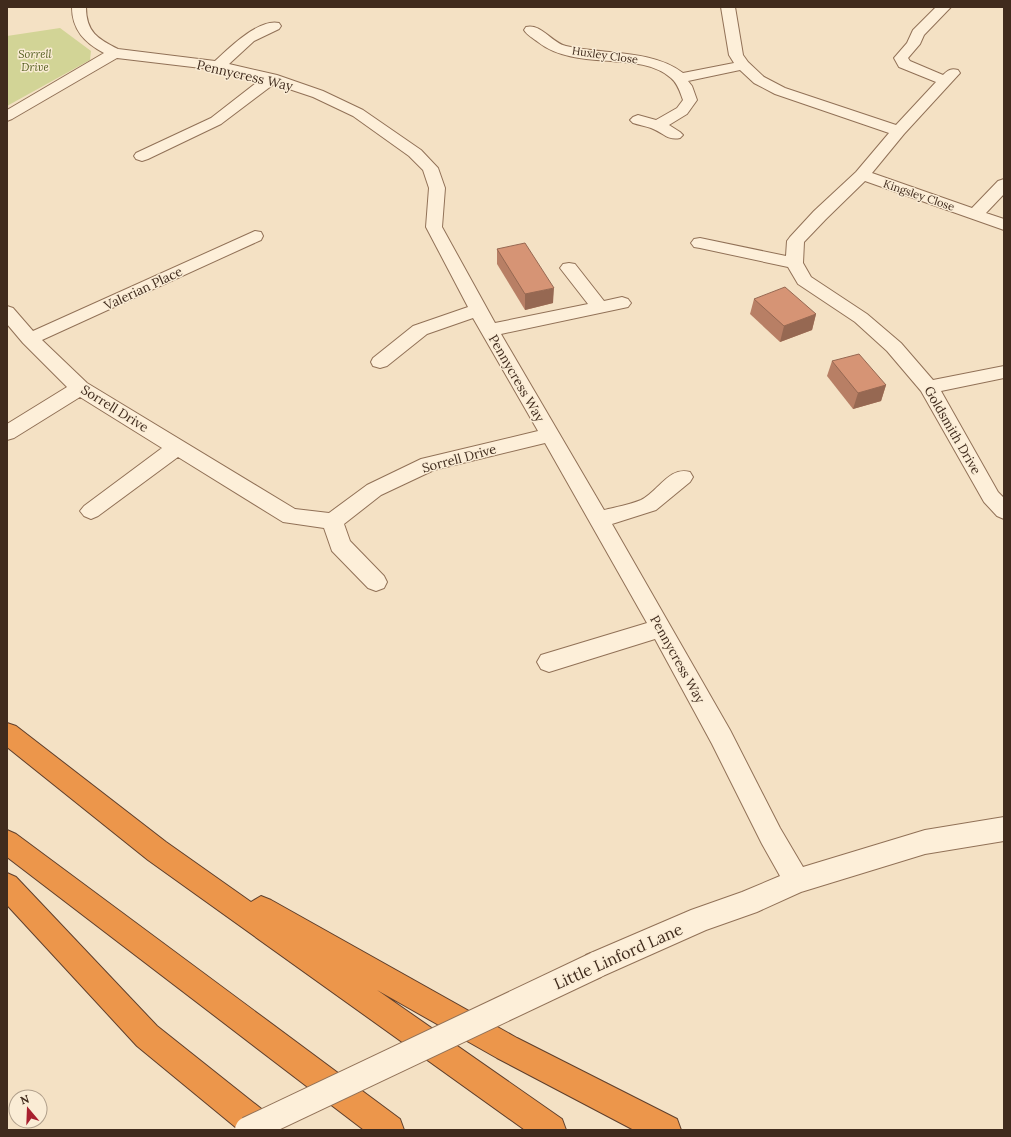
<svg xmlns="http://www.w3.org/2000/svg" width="1011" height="1137" font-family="Lora,serif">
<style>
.green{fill:#d2d496}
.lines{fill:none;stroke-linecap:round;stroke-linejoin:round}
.minor-casing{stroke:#917157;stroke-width:2}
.highway-casing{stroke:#5f3f2c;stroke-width:2}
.minor{fill:#fdefd9;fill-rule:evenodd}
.highway{fill:#ec964b;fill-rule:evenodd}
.minor-bridge-casing{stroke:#917157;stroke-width:28;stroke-linecap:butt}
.minor-bridge{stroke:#fdefd9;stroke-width:26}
.wall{fill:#b87f65}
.shaded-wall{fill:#966852}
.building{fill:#d69475;stroke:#966852}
.labels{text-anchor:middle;stroke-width:3;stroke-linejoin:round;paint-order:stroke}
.far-park-label{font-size:11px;font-style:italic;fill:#555f21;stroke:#faecd5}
.far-street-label{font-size:11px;fill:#402b1d;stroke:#faecd5}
.street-label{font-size:13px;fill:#402b1d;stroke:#faecd5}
.near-street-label{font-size:16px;fill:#402b1d;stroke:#faecd5}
</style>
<rect width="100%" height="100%" fill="#f4e1c4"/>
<!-- green -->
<polygon class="green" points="60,28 91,51 90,60 7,106 7,36"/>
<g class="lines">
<defs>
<g id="minor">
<path d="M72,7H86C86,32 98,39 118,49L215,61C228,49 259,18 279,23L281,26L279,29L254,41L229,64L277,75L323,91L363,110L421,150L438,168L445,188L442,227L495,323L588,304L560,268L563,264L569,263L575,264L604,301L622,297L628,299L631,303L628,307L501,334L604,510C616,507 629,505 641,500C658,492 669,466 690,472L693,477L690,482L656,510L612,524L730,730L780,828L803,867L925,830L1004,817V841L925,854L801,892L757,912L706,930L596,979L586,975L582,965L586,955L691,910L742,892L780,876L762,844L712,744L655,639L549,672L541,669L537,662L541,655L647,623L545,443L434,470L381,495L344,524L350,541L384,576L387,582L384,588L376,591L368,588L332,551L324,528L283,522L178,457L98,516L91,519L84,516L80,511L84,506L162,448L80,397L14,438L7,440V424L67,387L23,343L7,324V306L13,308L33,331L255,231L261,232L263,236L261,240L42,340L87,383L295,509L329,513L367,485L421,459L538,431L473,318L427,334L387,366L380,368L373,366L371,362L373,358L413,326L468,307L426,227L429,188L423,170L409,156L353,116L313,97L274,84L221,124L148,159L142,161L136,159L134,156L136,153L211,118L260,80L218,70L117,58L12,119L7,121V110L104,53C85,43 72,30 72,7Z"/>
<path d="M721,7H735L743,55L748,62L764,77L785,88L896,125L936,82L899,67L894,58L907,43L913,30L936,7H951L924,35L920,44L908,58L910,61L943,75C948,70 951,68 958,70L960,73L904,134L872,173L972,208L998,181L1004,179V194L986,213L1004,219V230L865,181L826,219L804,242L803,263L811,277L867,314L901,343L933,380L1004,366V378L941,391L998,492L1004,498V519L997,516L984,502L921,391L887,351L855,322L798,284L788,267L700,248L694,247L691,243L694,239L700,238L786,256L787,241L790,237L814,211L856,172L889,133L775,94L754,83L740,70L688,81L692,86L697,100L687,114L669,125L680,132L683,135L680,138C668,141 662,132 651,128C645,126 639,125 633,123L630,120L633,117L638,115L656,120L677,108L683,100C680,92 678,84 671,78C640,50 576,72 538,42C533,38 527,35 524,30L526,27C541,23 552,43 566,46C604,55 652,49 683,73L734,63L729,55Z"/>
</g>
<g id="highway">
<polygon points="7,723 16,726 166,842 251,902 261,896 271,900 517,1038 677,1119 681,1130 634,1130 497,1058 377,990 562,1119 566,1130 525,1130 148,860 7,747"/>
<polygon points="7,830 16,834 400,1119 404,1130 364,1130 7,857"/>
<polygon points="7,873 16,877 157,1026 274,1119 278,1130 239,1130 137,1046 7,905"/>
</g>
</defs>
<!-- minor casing -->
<use href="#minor" class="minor-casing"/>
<!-- highway casing -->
<use href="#highway" class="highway-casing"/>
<!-- minor -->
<use href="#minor" class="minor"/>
<!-- highway -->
<use href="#highway" class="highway"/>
<defs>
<polyline id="minor-bridge" points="248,1130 596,965"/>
</defs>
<!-- minor-bridge casing -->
<use href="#minor-bridge" class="minor-bridge-casing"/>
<!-- minor-bridge -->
<use href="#minor-bridge" class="minor-bridge"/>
</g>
<!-- wall -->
<g class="wall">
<polygon points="497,249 553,303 525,310 497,264"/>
<polygon points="754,299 816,314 812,330 780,342 750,314"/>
<polygon points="832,361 886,385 881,401 853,409 827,376"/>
</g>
<!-- shaded-wall -->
<g class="shaded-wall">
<polygon points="554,288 553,303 525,310 525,294"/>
<polygon points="816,314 812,330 780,342 784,326"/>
<polygon points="886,385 881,401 853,409 858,393"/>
</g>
<!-- building -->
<g class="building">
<polygon points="525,243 554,288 525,294 497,249"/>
<polygon points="785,287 816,314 784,326 754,299"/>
<polygon points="859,354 886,385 858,393 832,361"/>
</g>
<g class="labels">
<!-- far-park labels -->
<g class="far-park-label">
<text x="35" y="58">Sorrell<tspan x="35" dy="13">Drive</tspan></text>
</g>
<!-- far-street labels -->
<g class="far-street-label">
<text transform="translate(605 55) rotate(8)" y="4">Huxley Close</text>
<text transform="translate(919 195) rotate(19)" y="4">Kingsley Close</text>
</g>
<!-- street labels -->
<g class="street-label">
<text transform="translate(245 75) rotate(13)" y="5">Pennycress Way</text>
<text transform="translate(143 288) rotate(-25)" y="5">Valerian Place</text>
<text transform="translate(517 378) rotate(60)" y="5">Pennycress Way</text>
<text transform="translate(115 408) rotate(32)" y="5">Sorrell Drive</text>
<text transform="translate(953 430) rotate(60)" y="5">Goldsmith Drive</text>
<text transform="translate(459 458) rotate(-15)" y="5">Sorrell Drive</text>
<text transform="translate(678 659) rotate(61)" y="5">Pennycress Way</text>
</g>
<!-- near-street labels -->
<g class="near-street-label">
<text transform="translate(618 956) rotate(-24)" y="6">Little Linford Lane</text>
</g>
</g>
<!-- border -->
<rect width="1011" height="1137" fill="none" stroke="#402b1d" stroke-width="16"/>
<!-- north arrow -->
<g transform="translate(28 1109) rotate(341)"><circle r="19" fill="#faecd5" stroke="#b09f8b"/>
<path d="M0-3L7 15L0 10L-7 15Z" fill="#a81f2e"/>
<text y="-6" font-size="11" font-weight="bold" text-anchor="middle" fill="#402b1d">N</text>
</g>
</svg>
